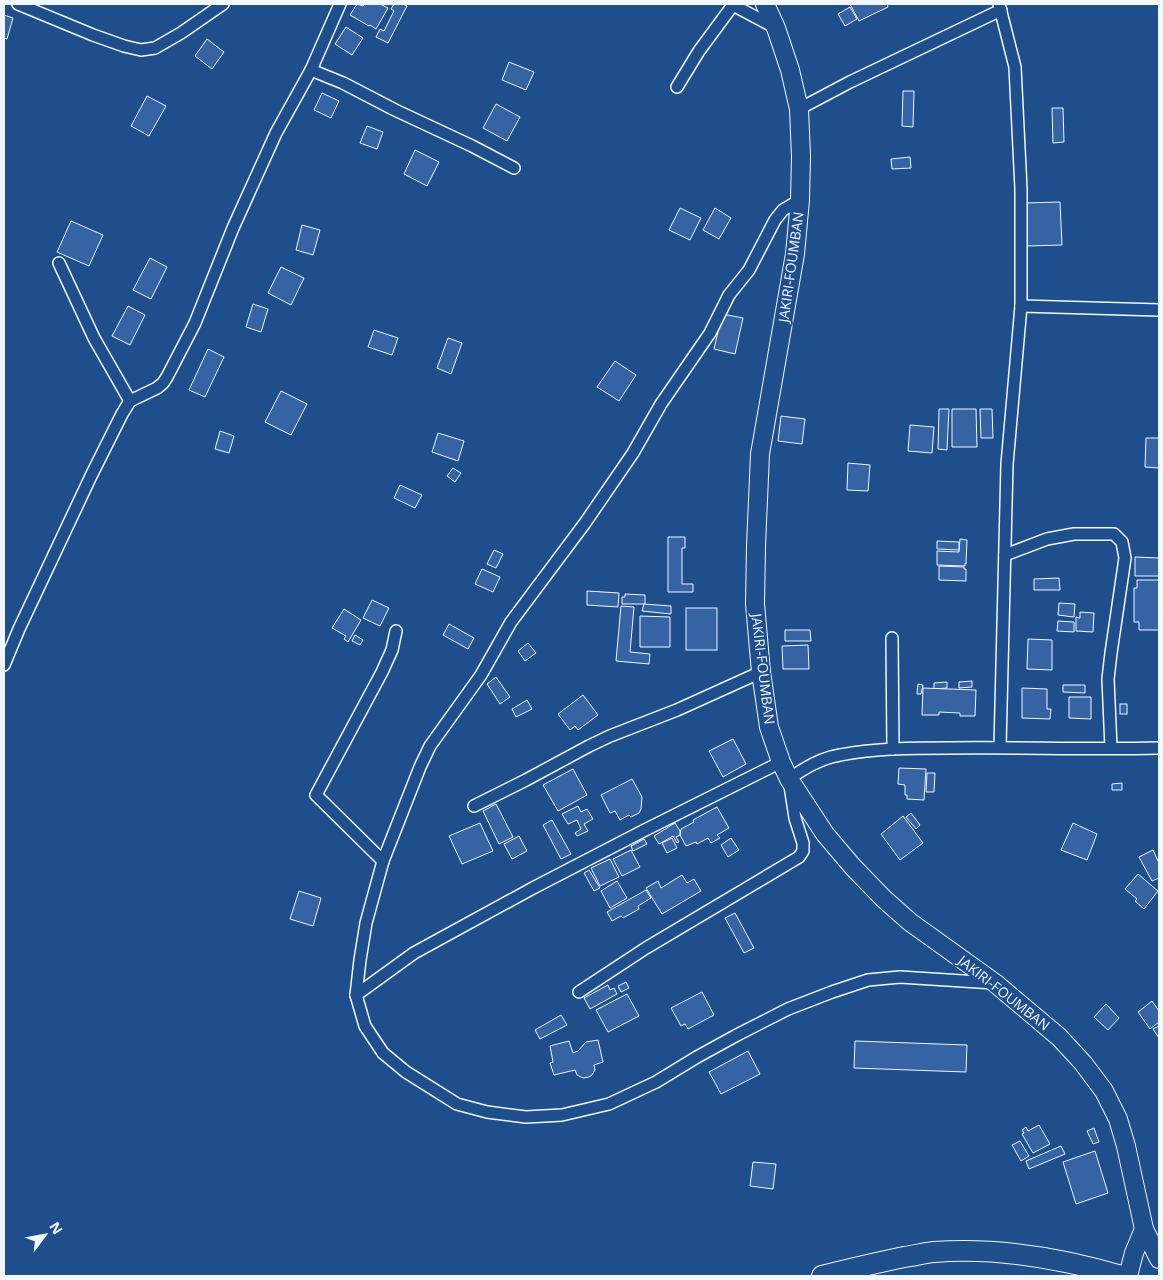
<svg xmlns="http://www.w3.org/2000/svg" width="1163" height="1280" font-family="'Open Sans',sans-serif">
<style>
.building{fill:#3563a3;stroke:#f2f6ff}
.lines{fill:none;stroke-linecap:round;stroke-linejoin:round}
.street-casing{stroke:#f2f6ff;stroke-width:14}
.primary-casing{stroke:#f2f6ff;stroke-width:20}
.highway-casing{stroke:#f2f6ff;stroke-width:22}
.street{stroke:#1f4e8c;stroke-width:11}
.primary{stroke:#1f4e8c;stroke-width:18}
.highway{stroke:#1f4e8c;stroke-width:20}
.labels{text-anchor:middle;stroke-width:4;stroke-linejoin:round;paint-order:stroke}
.street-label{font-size:14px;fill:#f2f6ff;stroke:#1f4e8c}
</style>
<rect width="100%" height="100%" fill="#1f4e8c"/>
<!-- building -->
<g class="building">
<polygon points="357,4 363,6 364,4 380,4 388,8 376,29 370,25 369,26 350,15"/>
<polygon points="394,4 403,4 407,6 388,43 376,37 380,29 384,31 394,11 391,9"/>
<polygon points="850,4 887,4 888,7 859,21"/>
<polygon points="850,7 857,19 845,26 838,14"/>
<polygon points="4,15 13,18 7,39 4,38"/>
<polygon points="346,27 363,38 352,55 335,44"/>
<polygon points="207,39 224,52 212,69 195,56"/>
<polygon points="509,62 534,72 526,90 502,80"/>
<polygon points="903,91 914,91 913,127 902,126"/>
<polygon points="322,93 339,101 331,118 314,110"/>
<polygon points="147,96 166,106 149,136 131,126"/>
<polygon points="496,104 520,117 507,141 483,128"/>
<polygon points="1052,108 1063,108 1064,142 1053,143"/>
<polygon points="367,126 383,132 377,149 360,143"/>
<polygon points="415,150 439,162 427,186 404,174"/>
<polygon points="910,157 911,168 892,169 891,159"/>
<polygon points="1060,202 1062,245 1027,246 1026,203"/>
<polygon points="680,208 701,218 690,240 669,230"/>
<polygon points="715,208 731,218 719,239 703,230"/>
<polygon points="71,221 103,235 89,266 57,252"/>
<polygon points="302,225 320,230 313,255 296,250"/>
<polygon points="150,258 167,267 151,299 133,290"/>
<polygon points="281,267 304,278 291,305 268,293"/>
<polygon points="253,304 268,309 261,332 246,327"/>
<polygon points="128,306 145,315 130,345 112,336"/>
<polygon points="722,314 743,318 735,354 714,349"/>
<polygon points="374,330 398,338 392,355 368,347"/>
<polygon points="448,338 462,343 451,374 437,368"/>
<polygon points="208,349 224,357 205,397 189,390"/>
<polygon points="615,361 636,375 619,401 597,387"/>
<polygon points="281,391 307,404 291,435 265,422"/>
<polygon points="939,409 949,409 947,450 938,449"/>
<polygon points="952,409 976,409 977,447 952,447"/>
<polygon points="980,409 992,409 993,438 981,438"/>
<polygon points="781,416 805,419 802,444 778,441"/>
<polygon points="910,425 934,427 932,453 908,451"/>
<polygon points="220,431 234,436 229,453 215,449"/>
<polygon points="438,433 464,441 458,461 432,452"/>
<polygon points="1146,438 1159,438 1159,468 1145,467"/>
<polygon points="848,463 870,465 868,491 847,490"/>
<polygon points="453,468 461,473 455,482 447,476"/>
<polygon points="400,485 422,495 415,508 394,498"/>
<polygon points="668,537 685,537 685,548 682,548 682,584 693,584 693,592 668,592"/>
<polygon points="960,539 967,540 966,564 965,563 965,566 937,565 937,551 959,552"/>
<polygon points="937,541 959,542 959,550 937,549"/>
<polygon points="494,550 503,554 496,568 487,564"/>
<polygon points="1135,557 1159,558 1159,576 1135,576"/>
<polygon points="939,566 964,567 964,569 966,569 966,581 939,580"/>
<polygon points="482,569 500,577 493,592 475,584"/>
<polygon points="1059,578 1060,590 1034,590 1034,579"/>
<polygon points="1137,580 1159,580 1159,630 1139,630 1139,622 1134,622 1134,588 1137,588"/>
<polygon points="587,591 619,593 618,607 587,605"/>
<polygon points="625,594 645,595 645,604 622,604 622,597 625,597"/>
<polygon points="372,600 389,608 380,626 363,618"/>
<polygon points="1059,603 1075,604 1074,617 1058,615"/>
<polygon points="644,604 671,606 671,614 642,611"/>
<polygon points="621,606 634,607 630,652 650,654 649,664 616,661"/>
<rect x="686" y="608" width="31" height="42"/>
<polygon points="344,609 361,620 348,642 344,639 346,636 332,628"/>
<polygon points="1080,612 1094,613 1093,632 1076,631 1076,617 1080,618"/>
<polygon points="640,616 670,617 670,647 640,647"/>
<polygon points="1058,621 1074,622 1074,632 1057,631"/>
<polygon points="449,624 474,638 468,649 443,635"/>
<polygon points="785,630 810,630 811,641 785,641"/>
<polygon points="355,635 363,640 360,645 352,641"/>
<polygon points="1028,639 1052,640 1052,670 1027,669"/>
<polygon points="528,643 536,653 525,661 518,651"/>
<polygon points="808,645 809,669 783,669 782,646"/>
<polygon points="496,677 510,697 500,704 487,684"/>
<polygon points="972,681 972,687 959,688 959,682"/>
<polygon points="947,682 947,688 934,689 934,683"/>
<polygon points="918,684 923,685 921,694 917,694"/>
<polygon points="1063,685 1085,685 1085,693 1063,692"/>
<polygon points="923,688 976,690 975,716 960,716 960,713 939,712 939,715 922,715"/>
<polygon points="1022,688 1047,689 1047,709 1051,709 1050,719 1022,718"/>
<polygon points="583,695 598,715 578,730 575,726 570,730 558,714"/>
<polygon points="1069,697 1091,697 1091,719 1069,718"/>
<polygon points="527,700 532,709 516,717 512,709"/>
<rect x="1120" y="704" width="7" height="10"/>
<polygon points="733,739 746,764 723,777 709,751"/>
<polygon points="899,768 926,769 924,800 907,799 907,795 905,795 905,785 898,784"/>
<polygon points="573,769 587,795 558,811 543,785"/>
<polygon points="927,773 935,773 934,792 926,792"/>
<polygon points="632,779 642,797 641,809 639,813 631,817 629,815 620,820 615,811 610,813 601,795"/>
<polygon points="1122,783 1122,790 1112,790 1112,784"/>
<polygon points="496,804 513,837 499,844 483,811"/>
<polygon points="578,806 581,812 587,809 593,819 584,824 588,831 577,836 575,833 581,829 577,820 568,824 562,814"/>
<polygon points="717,807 729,828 717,835 720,838 711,843 708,838 697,844 696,842 686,846 680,835 681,829 694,822 693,820"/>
<polygon points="911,813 920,825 916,829 906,817"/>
<polygon points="903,816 923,843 900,860 881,834"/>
<polygon points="552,820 571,854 561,859 543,825"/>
<polygon points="480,823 493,851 462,864 449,836"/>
<polygon points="675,823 680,831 680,835 676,837 679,842 677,843 673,836 659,844 654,836"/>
<polygon points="1073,823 1097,834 1087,860 1061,850"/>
<polygon points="519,836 527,851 512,859 504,844"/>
<polygon points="672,838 677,848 667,853 662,843"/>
<polygon points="731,838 739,850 728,857 721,845"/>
<polygon points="644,839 647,844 633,851 631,846"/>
<polygon points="631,850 640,867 622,876 613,859"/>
<polygon points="1153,850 1159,863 1159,878 1152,881 1139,857"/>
<polygon points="610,859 619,877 600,886 591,868"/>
<polygon points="589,870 600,888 594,891 584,873"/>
<polygon points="1138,874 1158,891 1144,909 1135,901 1137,899 1125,889"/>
<polygon points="682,875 687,883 694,879 701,891 662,914 646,888 658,881 661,888"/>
<polygon points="617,881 627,898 610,908 601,891"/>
<polygon points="646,890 651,898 638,906 639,909 623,918 621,916 612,921 607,912"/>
<polygon points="299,891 321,898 313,926 290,919"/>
<polygon points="735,913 754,948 744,953 725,918"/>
<polygon points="626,982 629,988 621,992 618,986"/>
<polygon points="608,985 610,990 614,988 617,994 590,1009 584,998"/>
<polygon points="702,992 714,1015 688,1029 685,1024 681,1026 671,1008"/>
<polygon points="627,994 639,1016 608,1032 596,1010"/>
<polygon points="1152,1001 1159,1011 1159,1022 1150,1029 1138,1012"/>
<polygon points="1106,1004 1119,1018 1108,1030 1094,1017"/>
<polygon points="561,1015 567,1025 540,1039 535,1030"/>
<polygon points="1159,1026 1159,1038 1153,1029"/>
<polygon points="598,1040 603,1062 594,1065 595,1070 592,1075 589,1077 583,1078 577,1075 575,1070 554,1075 550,1063 553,1062 550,1046 569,1041 573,1053 578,1051 586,1042"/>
<polygon points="855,1041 967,1045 966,1072 854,1068"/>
<polygon points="748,1051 760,1074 721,1094 709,1072"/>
<polygon points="1039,1125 1050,1144 1033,1153 1022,1134 1024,1133 1022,1130 1026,1127 1028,1131"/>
<polygon points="1094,1128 1099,1142 1093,1144 1087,1131"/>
<polygon points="1020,1141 1029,1156 1021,1161 1012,1145"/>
<polygon points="1061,1146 1065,1154 1029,1169 1026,1161"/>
<polygon points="1095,1151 1108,1193 1076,1204 1063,1162"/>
<polygon points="753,1162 776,1164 773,1189 750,1186"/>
</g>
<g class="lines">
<defs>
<g id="street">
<polyline points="18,4 93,35 124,46 141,50 155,48 181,33 223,4"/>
<polyline points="731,4 776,28"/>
<polyline points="999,4 1015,67 1021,189 1021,306 1007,464 1000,747"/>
<polyline points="311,70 343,83 395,110 472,146 514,168"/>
<polyline points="677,87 699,51 733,5"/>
<polyline points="799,109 850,82 1001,10"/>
<polyline points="800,200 783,210 775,220 749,270 729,295 710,333 661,404 633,453 585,523 511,622 481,675 430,746 420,767 383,861 366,923 360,960 356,995 365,1026 383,1053 406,1072 457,1104 487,1112 526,1117 562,1115 609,1104 656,1082 697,1057 737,1035 788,1009 832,992 868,980 900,977 994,983"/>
<polyline points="59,263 94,338 130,401"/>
<polyline points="1021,306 1159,310"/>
<polyline points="1005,555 1047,539 1074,534 1114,534 1122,542 1125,558 1111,653 1108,679 1111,748"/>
<polyline points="892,638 893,749"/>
<polyline points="4,665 19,629 91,476 122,414 130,401 157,388 163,383 167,377 195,323 233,228 276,133 311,70 340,4"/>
<polyline points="474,806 526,780 589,746 610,736 677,710 761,672"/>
<polyline points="383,861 316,795 382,672 392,650 396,631"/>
<path d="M579,992L646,948L799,857L803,851V843L795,818L789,779C804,768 822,758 840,755C876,748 914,748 950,748C1020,747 1090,750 1159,748"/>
<polyline points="356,995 414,953 533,888 645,830 781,762"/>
</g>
<g id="primary">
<polyline points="765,4 776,28 790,70 799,109 801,156 800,200 795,254 760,454 756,546 755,604 761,672 769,727 781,762 789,779 825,834 853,867 884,899 910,922 995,983 1059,1037 1083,1063 1104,1091 1118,1119 1126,1146 1144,1229 1159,1259"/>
<polyline points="1128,1276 1134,1253 1144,1229"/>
</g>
<path id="highway" d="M822,1276C849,1269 876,1263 904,1257C913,1256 924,1253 934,1252C998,1247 1060,1258 1122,1276"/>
</defs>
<!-- street casing -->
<use href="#street" class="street-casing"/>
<!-- primary casing -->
<use href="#primary" class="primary-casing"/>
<!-- highway casing -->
<use href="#highway" class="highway-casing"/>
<!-- street -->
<use href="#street" class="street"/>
<!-- primary -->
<use href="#primary" class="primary"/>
<!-- highway -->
<use href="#highway" class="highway"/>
</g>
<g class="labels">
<!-- street labels -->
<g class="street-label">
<text transform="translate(791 267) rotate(-82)" y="5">JAKIRI-FOUMBAN</text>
<text transform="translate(763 669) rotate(83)" y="5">JAKIRI-FOUMBAN</text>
<text transform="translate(1004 993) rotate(38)" y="5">JAKIRI-FOUMBAN</text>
</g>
</g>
<!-- border -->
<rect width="1163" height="1280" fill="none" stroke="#f2f6ff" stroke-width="10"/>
<!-- north arrow -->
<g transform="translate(45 1235) rotate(58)" stroke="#1f4e8c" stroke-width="4" paint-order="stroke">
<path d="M0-4L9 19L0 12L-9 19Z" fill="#f2f6ff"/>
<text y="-8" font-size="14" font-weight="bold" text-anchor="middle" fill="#f2f6ff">N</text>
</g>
</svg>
